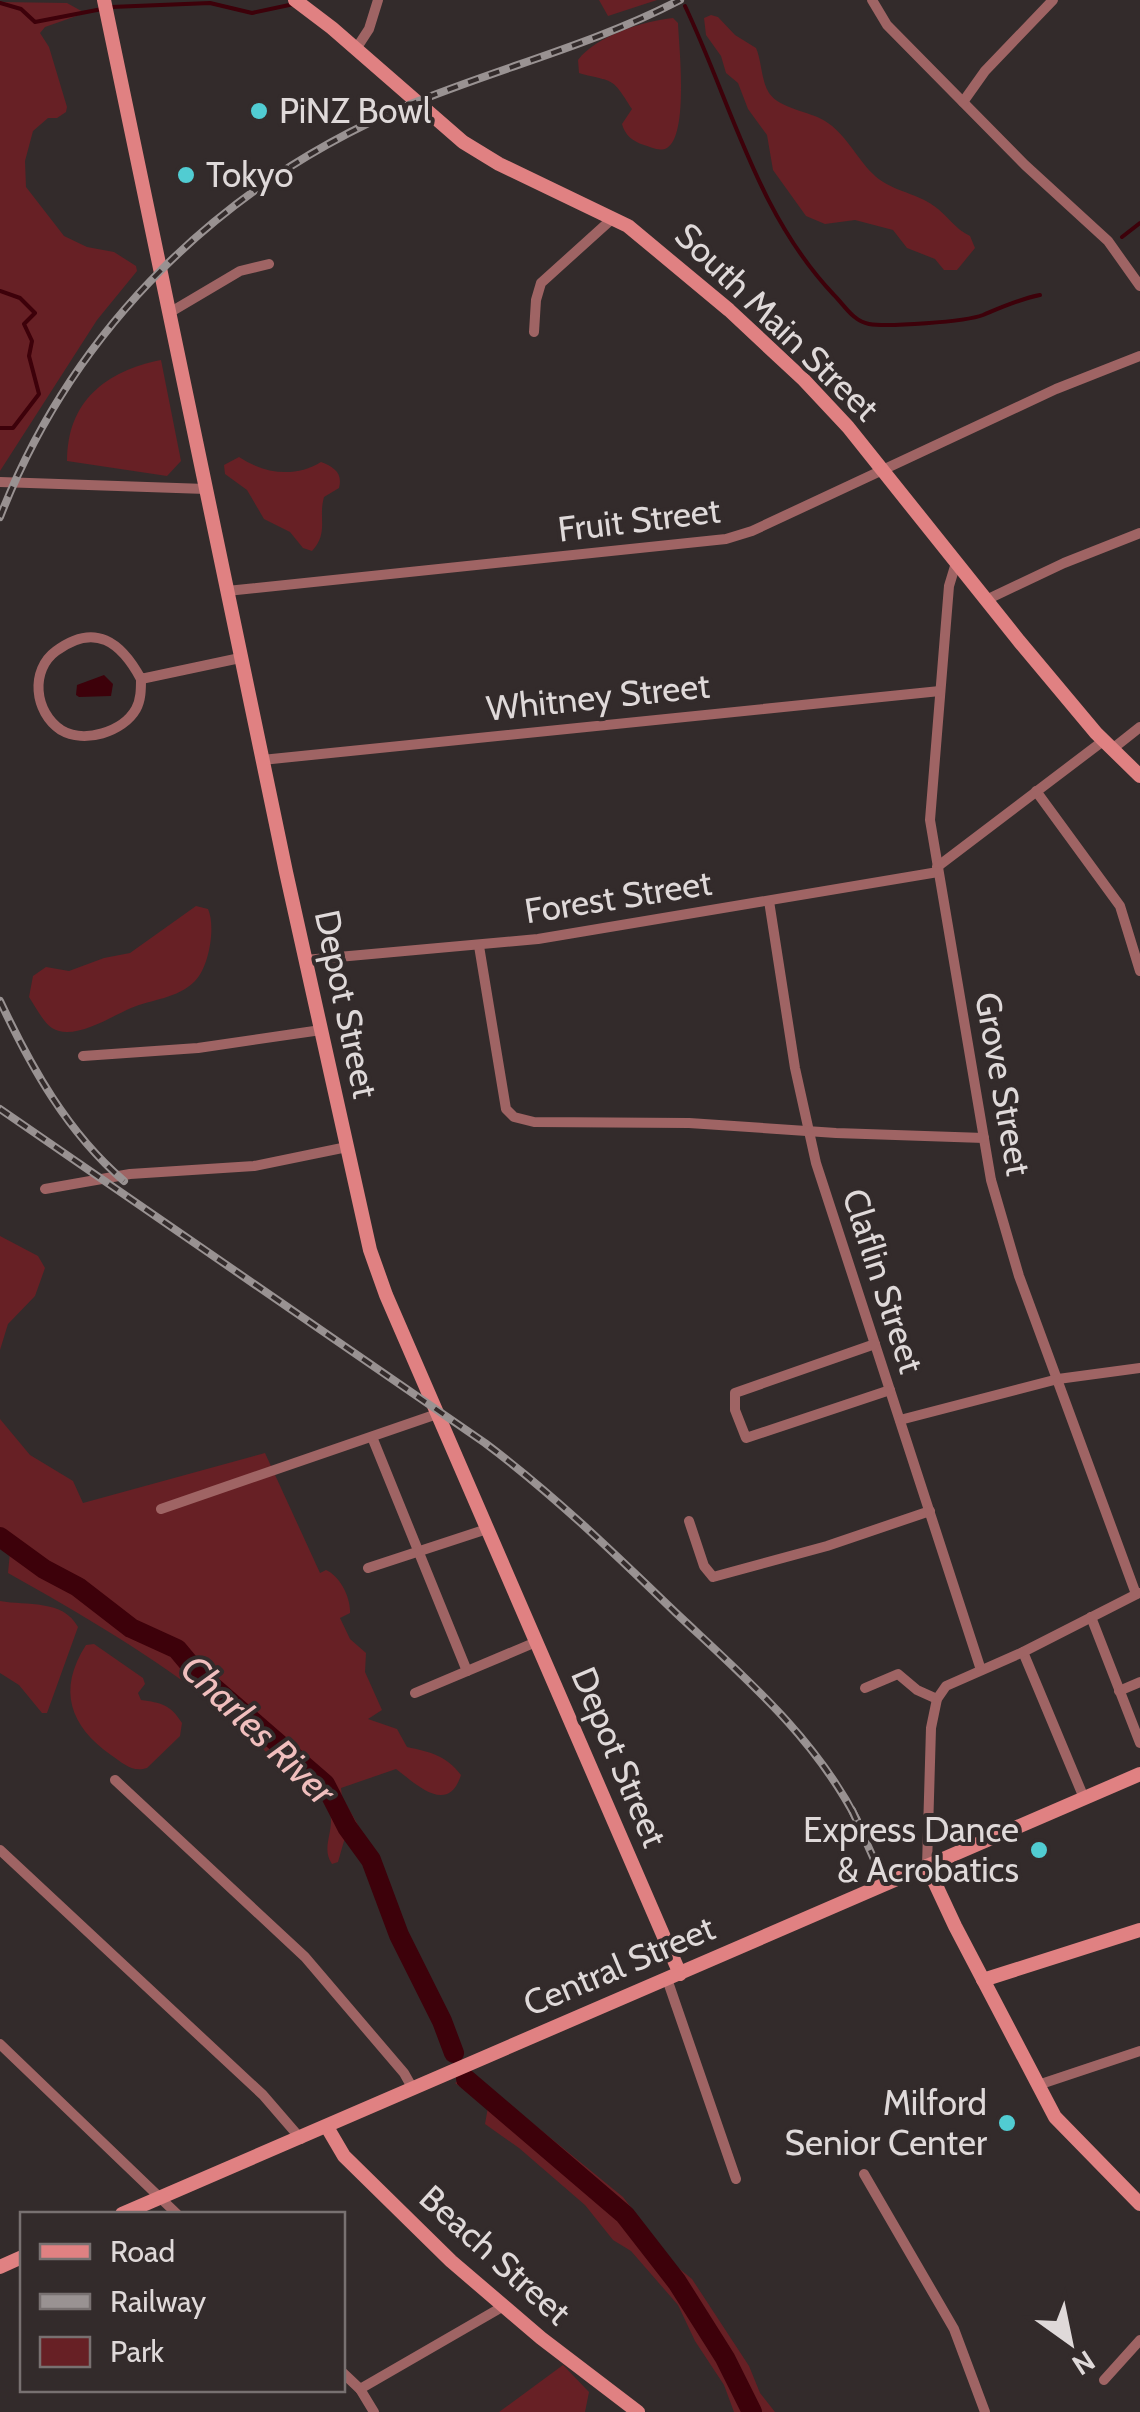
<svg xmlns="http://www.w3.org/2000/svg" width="1140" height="2412" font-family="Cabin,sans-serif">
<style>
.green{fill:#672025}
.water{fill:#3d010a}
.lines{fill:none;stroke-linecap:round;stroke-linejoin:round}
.stream{stroke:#3d010a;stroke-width:4}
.river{stroke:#3d010a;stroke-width:20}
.street{stroke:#9f6464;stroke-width:10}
.secondary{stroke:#e08182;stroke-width:14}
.rail-casing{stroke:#999292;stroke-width:8}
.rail{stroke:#332b2b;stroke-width:4;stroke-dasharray:11;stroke-linecap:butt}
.poi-dot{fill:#51ccd2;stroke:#332b2b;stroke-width:4}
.labels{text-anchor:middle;stroke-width:8;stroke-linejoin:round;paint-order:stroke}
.poi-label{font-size:35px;fill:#dfd9d9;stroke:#332b2b;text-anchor:start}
.street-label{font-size:35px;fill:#dfd9d9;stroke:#332b2b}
.water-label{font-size:38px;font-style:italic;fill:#f0bebd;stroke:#332b2b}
</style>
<rect width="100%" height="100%" fill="#332b2b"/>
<!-- green -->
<g class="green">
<polygon points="599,0 657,0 608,16"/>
<polygon points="0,2 67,3 85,13 45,27 40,33 49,47 67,107 66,112 57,118 48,118 33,131 25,161 26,187 64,236 87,247 114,252 136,266 137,271 97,320 0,471"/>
<path d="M711,15L718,17L735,35L756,48C762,62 761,80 769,93C780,109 809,111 825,121C845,133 856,157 872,173C889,191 915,192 934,206C947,215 955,229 970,236L975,248L957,270H944L935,259L907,248L893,230L855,220L825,224L806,216L773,170L767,135L748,109L738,83L726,73L721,56L706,35L704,18Z"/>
<path d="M673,18L678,23C679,47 689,135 667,148C659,152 651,147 644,145C632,141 625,135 622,124L632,109C611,75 614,83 579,73L578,60C596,36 643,21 673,18Z"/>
<path d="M161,360L181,461L167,476L67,461C67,401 106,371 161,360Z"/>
<path d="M239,457C265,474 295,478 321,462C334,467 343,473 339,488L324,497C318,518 329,533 312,551L303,548L290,532L264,519L247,490L225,474L224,465Z"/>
<path d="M196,906L208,909C216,927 209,967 195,981C177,999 152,999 131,1008C112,1016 73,1042 52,1028C43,1022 35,1006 29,997L33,976L46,967L69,971L104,958L130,953Z"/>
<polygon points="0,1236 38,1256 45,1268 35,1296 8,1324 0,1350"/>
<path d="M0,1419L30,1455L73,1481L83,1503L265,1453L320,1573L326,1570C340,1576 351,1598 350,1613L340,1618L350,1639L366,1653L365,1672L382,1710L368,1719L397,1729L407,1747C430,1752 446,1755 461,1775C448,1816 416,1784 396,1769L341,1788L342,1797L358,1825L344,1841L338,1862L332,1864C318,1844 342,1824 324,1801C285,1776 256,1738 221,1710C155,1657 81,1614 8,1573L10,1552L0,1547Z"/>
<path d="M0,1601C27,1606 63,1599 78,1627L47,1713H42L19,1685L0,1673Z"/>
<path d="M94,1644L143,1678L145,1684L138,1693L141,1700C161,1703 170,1704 182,1723L180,1736L147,1768C132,1773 123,1763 111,1755C70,1726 57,1690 86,1645Z"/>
<polygon points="469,2075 477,2078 623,2197 676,2266 692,2279 749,2366 760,2393 775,2412 734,2412 724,2385 695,2341 678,2305 631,2251 613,2240 585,2205 519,2148 485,2124 488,2107 455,2083"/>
<polygon points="563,2365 589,2392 585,2412 499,2412"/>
</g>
<!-- water -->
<polygon class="water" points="104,675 113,684 111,696 79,697 76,695 77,685"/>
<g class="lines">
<!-- stream -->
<g class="stream">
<polyline points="0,3 21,9 35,22 102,9"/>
<path d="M685,6C732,105 757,214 834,295C845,306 853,321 869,324C887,327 965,322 983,315C1002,307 1019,299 1040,295"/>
<polyline points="111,7 210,3 252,13 294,4"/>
<polyline points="1122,237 1140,223"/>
<polyline points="0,291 20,298 35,313 24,324 32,341 29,356 39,394 13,428 0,428"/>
</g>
<!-- river -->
<g class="river">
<polyline points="0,1537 44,1569 78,1587 131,1628 177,1649 197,1673 325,1784 347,1827 371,1860 399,1935 442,2021 454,2053"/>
<polyline points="466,2079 625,2215 677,2282 725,2358 752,2412"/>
</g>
<!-- street -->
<g class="street">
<polyline points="872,0 887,25 1025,165 1108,241 1140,286"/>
<polyline points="356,49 369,29 378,0"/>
<polyline points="963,102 985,71 1053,0"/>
<polyline points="169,313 240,271 269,264"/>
<polyline points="534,332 536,300 541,283 613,218"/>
<polyline points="0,482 206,489"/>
<polyline points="956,563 949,586 930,820 991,1180 1019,1276 1136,1594"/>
<polyline points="227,591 726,539 752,531 1056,389 1140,356"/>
<polyline points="986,600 1064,563 1140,533"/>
<path d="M141,679C141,689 141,700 136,709C123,732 84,744 61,730C34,712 30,670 56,651C95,622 121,642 141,679L240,658"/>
<polyline points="1111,750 1140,727"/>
<polyline points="262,760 940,691"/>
<polyline points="1036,791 1120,906 1140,971"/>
<polyline points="937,867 1103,741"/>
<polyline points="769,901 795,1068 816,1163 981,1670"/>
<polyline points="479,946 506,1109 514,1117 534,1122 689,1123 836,1133 984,1138"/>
<polyline points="305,960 538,939 938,872"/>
<polyline points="83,1056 198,1048 321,1030"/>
<polyline points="45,1189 130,1174 254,1166 347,1147"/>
<polyline points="875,1344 735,1393 735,1410 746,1438 890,1390"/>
<polyline points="900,1420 1058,1379 1140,1368"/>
<polyline points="372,1437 467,1671"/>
<polyline points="161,1509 437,1414"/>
<polyline points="689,1521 704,1566 713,1577 827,1546 930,1511"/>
<polyline points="368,1568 487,1529"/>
<polyline points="1091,1617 1140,1743"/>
<polyline points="1023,1652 1084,1798"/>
<polyline points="865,1688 898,1674 917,1690 937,1699"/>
<polyline points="1119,1691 1140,1682"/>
<polyline points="415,1693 536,1642"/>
<polyline points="115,1780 305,1957 404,2073 413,2089"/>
<polyline points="0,1850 263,2095 301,2139"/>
<polyline points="927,1866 931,1728 937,1699 946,1686 1023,1652 1139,1593"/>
<polyline points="667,1979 736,2179"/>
<polyline points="0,2044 177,2214"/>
<polyline points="1038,2085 1140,2051"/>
<polyline points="864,2174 954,2329 985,2412"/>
<polyline points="342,2372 360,2389 502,2307"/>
<polyline points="1104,2380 1140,2340"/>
<polyline points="360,2389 374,2412"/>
</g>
<!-- secondary -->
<g class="secondary">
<polyline points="104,0 286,872 370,1250 386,1295 680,1974"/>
<polyline points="295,0 332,28 463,142 499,164 628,226 729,310 804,380 848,427 1019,641 1096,733 1140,776"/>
<polyline points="927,1866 955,1926 1055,2117 1140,2204"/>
<polyline points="983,1980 1140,1930"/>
<polyline points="327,2127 344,2156 451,2261 541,2338 638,2412"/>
<polyline points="122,2214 1140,1774"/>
<polyline points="0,2267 22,2257"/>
</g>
<defs>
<g id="rail">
<path d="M0,517C74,327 223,182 411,104C499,68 595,44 680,0"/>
<path d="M0,1001C31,1067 67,1132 124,1181"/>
<path d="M0,1109L485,1443C553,1494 614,1553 675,1612C743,1676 814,1736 857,1820"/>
<polyline points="852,1810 876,1864"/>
</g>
</defs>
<!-- rail casing -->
<use href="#rail" class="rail-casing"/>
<!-- rail -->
<use href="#rail" class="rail"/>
</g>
<!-- markers -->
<g class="poi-dot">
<circle cx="259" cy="111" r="10"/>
<circle cx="186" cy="175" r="10"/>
<circle cx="1039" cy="1850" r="10"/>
<circle cx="1007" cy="2123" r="10"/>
</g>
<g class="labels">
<!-- poi labels -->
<g class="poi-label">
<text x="279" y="123">PiNZ Bowl</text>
<text x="206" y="187">Tokyo</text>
<text x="1019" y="1842" text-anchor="end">Express Dance<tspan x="1019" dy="40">&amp; Acrobatics</tspan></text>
<text x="987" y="2115" text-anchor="end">Milford<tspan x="987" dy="40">Senior Center</tspan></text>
</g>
<!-- street labels -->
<g class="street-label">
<text transform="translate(777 322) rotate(44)" y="12">South Main Street</text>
<text transform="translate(639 520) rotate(-7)" y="12">Fruit Street</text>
<text transform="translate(598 697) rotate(-6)" y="12">Whitney Street</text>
<text transform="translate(618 897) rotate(-9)" y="12">Forest Street</text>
<text transform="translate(346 1004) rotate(78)" y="12">Depot Street</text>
<text transform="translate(1003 1084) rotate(80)" y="12">Grove Street</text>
<text transform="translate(883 1281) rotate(72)" y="12">Claflin Street</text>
<text transform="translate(619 1757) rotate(67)" y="12">Depot Street</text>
<text transform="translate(619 1966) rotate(-23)" y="12">Central Street</text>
<text transform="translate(495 2255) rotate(42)" y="12">Beach Street</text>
</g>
<!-- water labels -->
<g class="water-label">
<text transform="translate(258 1730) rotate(44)" y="13">Charles River</text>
</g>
</g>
<!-- legend -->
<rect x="20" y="2212" width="325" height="180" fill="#332b2b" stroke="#787171" stroke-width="2.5"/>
<rect x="40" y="2244" width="50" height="15" fill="#e08182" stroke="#787171" stroke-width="2.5"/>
<text x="110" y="2262" font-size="30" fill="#dfd9d9">Road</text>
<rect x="40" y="2294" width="50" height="15" fill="#999292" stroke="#787171" stroke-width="2.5"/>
<text x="110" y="2312" font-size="30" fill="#dfd9d9">Railway</text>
<rect x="40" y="2337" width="50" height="30" fill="#672025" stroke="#787171" stroke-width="2.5"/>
<text x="110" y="2362" font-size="30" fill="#dfd9d9">Park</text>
<!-- north arrow -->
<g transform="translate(1070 2342) rotate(147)" stroke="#332b2b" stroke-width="8" paint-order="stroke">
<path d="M0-8L18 38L0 25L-18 38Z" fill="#dfd9d9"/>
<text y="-15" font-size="28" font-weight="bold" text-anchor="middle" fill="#dfd9d9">N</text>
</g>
</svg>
